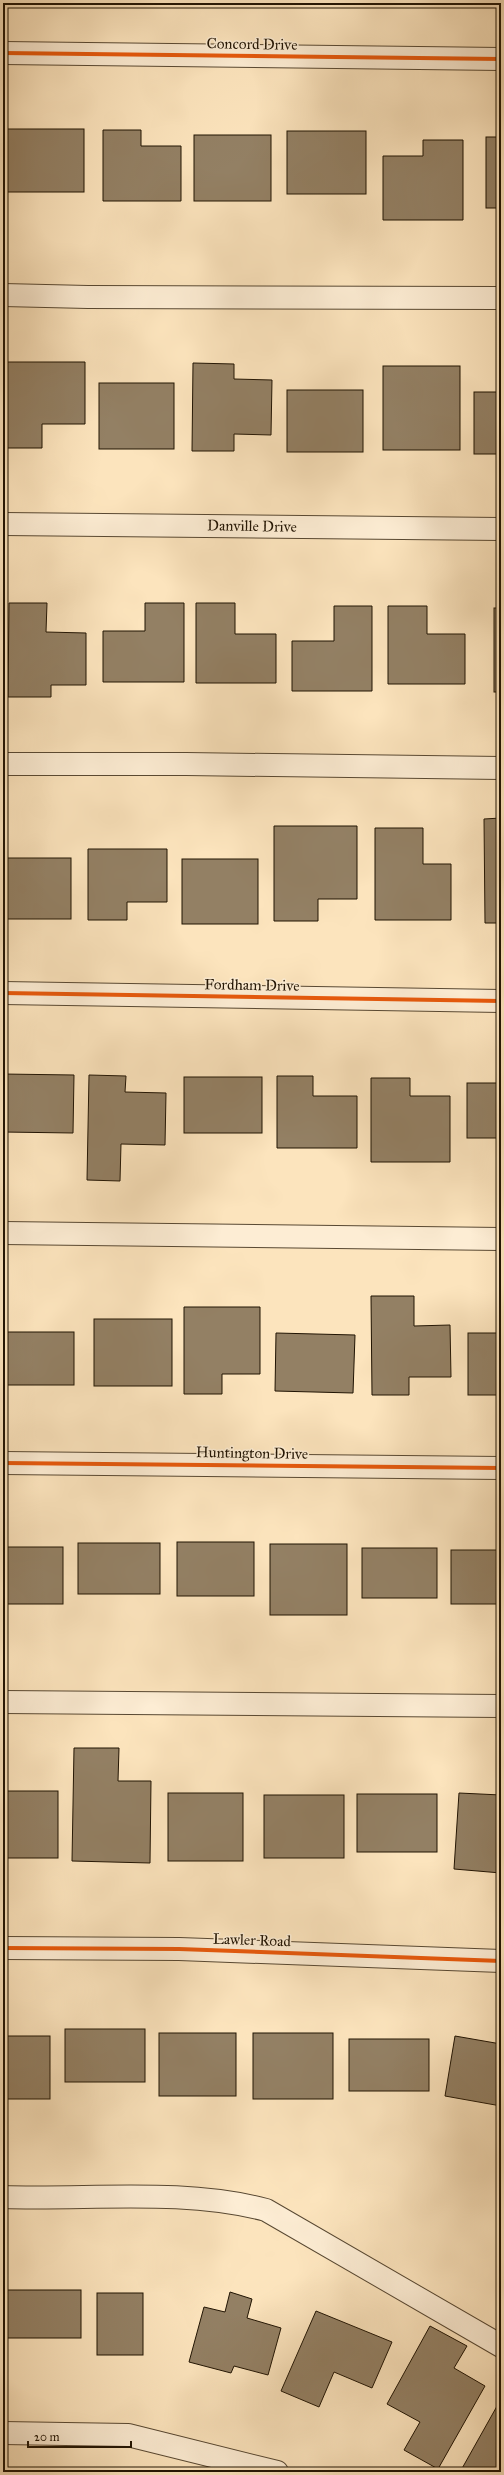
<svg xmlns="http://www.w3.org/2000/svg" width="504" height="2475" font-family="'IM FELL Great Primer',serif">
<style>
.building{fill:#938064;stroke:#211403}
.lines{fill:none;stroke-linecap:round;stroke-linejoin:round}
.minor-casing{stroke:#584832;stroke-width:24}
.minor{stroke:#fdedd4;stroke-width:22}
.cycleway-casing{stroke:#fdedd4;stroke-width:6}
.cycleway{stroke:#e8590c;stroke-width:4}
.labels{text-anchor:middle;stroke-width:3;stroke-linejoin:round;paint-order:stroke}
.street-label{font-size:15px;fill:#211403;stroke:#fdedd4}
</style>
<rect width="100%" height="100%" fill="#fce4bd"/>
<filter id="stains"><feTurbulence type="fractalNoise" baseFrequency=".005" numOctaves="4"/><feColorMatrix values="0 0 0 0 .2 0 0 0 0 .09 0 0 0 0 .02 0 0 0 .5 -.17"/></filter>
<radialGradient id="worn" r=".72"><stop offset=".6" stop-color="#630" stop-opacity="0"/><stop offset="1" stop-color="#630" stop-opacity=".3"/></radialGradient>
<!-- building -->
<g class="building">
<rect x="5" y="129" width="79" height="63"/>
<polygon points="103,130 141,130 141,146 181,146 181,201 103,201"/>
<rect x="287" y="131" width="79" height="63"/>
<rect x="194" y="135" width="77" height="66"/>
<rect x="486" y="137" width="15" height="71"/>
<polygon points="423,140 463,140 463,220 383,220 383,156 423,156"/>
<polygon points="4,362 85,362 85,424 42,424 42,448 4,448"/>
<polygon points="193,363 234,364 234,379 272,380 271,435 234,434 234,451 192,451"/>
<rect x="383" y="366" width="77" height="84"/>
<rect x="99" y="383" width="75" height="66"/>
<rect x="287" y="390" width="76" height="62"/>
<rect x="474" y="392" width="27" height="62"/>
<polygon points="9,603 47,603 46,632 86,633 86,685 51,685 51,697 8,697"/>
<polygon points="145,603 184,603 184,682 103,682 103,631 145,631"/>
<polygon points="196,603 235,603 235,634 276,634 276,683 196,683"/>
<polygon points="334,606 372,606 372,691 292,691 292,641 334,641"/>
<polygon points="388,606 427,606 427,634 465,634 465,684 388,684"/>
<rect x="494" y="608" width="7" height="84"/>
<polygon points="501,818 501,923 485,923 484,819"/>
<polygon points="274,826 357,826 357,899 318,899 318,921 274,921"/>
<polygon points="375,828 423,828 423,864 451,864 451,920 375,920"/>
<polygon points="88,849 167,849 167,902 127,902 127,920 88,920"/>
<rect x="3" y="858" width="68" height="61"/>
<rect x="182" y="859" width="76" height="65"/>
<polygon points="3,1074 74,1075 73,1133 3,1132"/>
<polygon points="89,1075 126,1076 125,1092 166,1093 165,1145 121,1144 120,1181 87,1180"/>
<polygon points="277,1076 313,1076 313,1096 357,1096 357,1148 277,1148"/>
<rect x="184" y="1077" width="78" height="56"/>
<polygon points="371,1078 410,1078 410,1096 450,1096 450,1162 371,1162"/>
<rect x="467" y="1083" width="34" height="55"/>
<polygon points="371,1296 414,1296 414,1326 450,1325 451,1377 409,1377 409,1395 372,1395"/>
<polygon points="184,1307 260,1307 260,1374 222,1374 222,1394 184,1394"/>
<rect x="94" y="1319" width="78" height="67"/>
<rect x="3" y="1332" width="71" height="53"/>
<polygon points="276,1333 355,1335 353,1393 275,1391"/>
<rect x="468" y="1333" width="33" height="62"/>
<rect x="177" y="1542" width="77" height="54"/>
<rect x="78" y="1543" width="82" height="51"/>
<rect x="270" y="1544" width="77" height="71"/>
<rect x="3" y="1547" width="60" height="57"/>
<rect x="362" y="1548" width="75" height="50"/>
<rect x="451" y="1550" width="50" height="54"/>
<polygon points="74,1748 119,1748 118,1781 151,1781 150,1863 72,1861"/>
<rect x="3" y="1791" width="55" height="67"/>
<rect x="168" y="1793" width="75" height="68"/>
<polygon points="459,1793 501,1795 501,1873 454,1869"/>
<rect x="357" y="1794" width="80" height="58"/>
<rect x="264" y="1795" width="80" height="63"/>
<rect x="65" y="2029" width="80" height="53"/>
<rect x="159" y="2033" width="77" height="63"/>
<rect x="253" y="2033" width="80" height="66"/>
<rect x="3" y="2036" width="47" height="63"/>
<polygon points="455,2036 501,2044 501,2106 445,2096"/>
<rect x="349" y="2039" width="80" height="52"/>
<rect x="3" y="2290" width="78" height="48"/>
<polygon points="230,2292 252,2299 247,2318 281,2328 268,2375 234,2366 231,2373 189,2362 204,2307 225,2312"/>
<rect x="97" y="2293" width="46" height="62"/>
<polygon points="316,2311 392,2342 372,2388 334,2372 319,2407 281,2391"/>
<polygon points="430,2326 467,2346 454,2368 485,2386 438,2469 404,2450 420,2422 387,2404"/>
<polygon points="501,2399 501,2472 460,2472"/>
</g>
<g class="lines">
<defs>
<g id="minor">
<polyline points="3,53 501,59"/>
<polyline points="3,295 88,297 501,298"/>
<polyline points="3,524 501,529"/>
<polyline points="3,764 186,764 501,768"/>
<polyline points="3,993 501,1001"/>
<polyline points="3,1233 501,1239"/>
<polyline points="3,1463 501,1468"/>
<polyline points="3,1702 501,1706"/>
<polyline points="3,1948 179,1949 501,1961"/>
<path d="M3,2197C89,2200 183,2188 266,2210L501,2346"/>
<polyline points="3,2433 128,2435 277,2472"/>
</g>
</defs>
<!-- minor casing -->
<use href="#minor" class="minor-casing"/>
<!-- minor -->
<use href="#minor" class="minor"/>
<defs>
<g id="cycleway">
<polyline points="3,53 501,59"/>
<polyline points="3,993 501,1001"/>
<polyline points="3,1463 501,1468"/>
<polyline points="3,1948 179,1949 501,1961"/>
</g>
</defs>
<!-- cycleway casing -->
<use href="#cycleway" class="cycleway-casing"/>
<!-- cycleway -->
<use href="#cycleway" class="cycleway"/>
</g>
<g class="labels">
<!-- street labels -->
<g class="street-label">
<text transform="translate(252 44) rotate(1)" y="5">Concord Drive</text>
<text transform="translate(252 526) rotate(1)" y="5">Danville Drive</text>
<text transform="translate(252 985) rotate(1)" y="5">Fordham Drive</text>
<text transform="translate(252 1453) rotate(1)" y="5">Huntington Drive</text>
<text transform="translate(252 1940) rotate(2)" y="5">Lawler Road</text>
</g>
</g>
<!-- margin -->
<rect width="504" height="2475" fill="none" stroke="#fce4bd" stroke-width="16"/>
<rect x="4" y="4" width="496" height="2467" fill="none" stroke="#211403" stroke-width="2"/>
<rect x="8" y="8" width="488" height="2459" fill="none" stroke="#211403"/>
<!-- scale -->
<path d="M28 2441v6h103v-6" fill="none" stroke="#211403" stroke-width="2"/>
<text x="34" y="2441" font-size="12" fill="#211403" stroke="#fdedd4" stroke-width="3" paint-order="stroke">20 m</text>
<rect width="100%" height="100%" filter="url(#stains)"/>
<rect width="100%" height="100%" fill="url(#worn)"/>
</svg>
